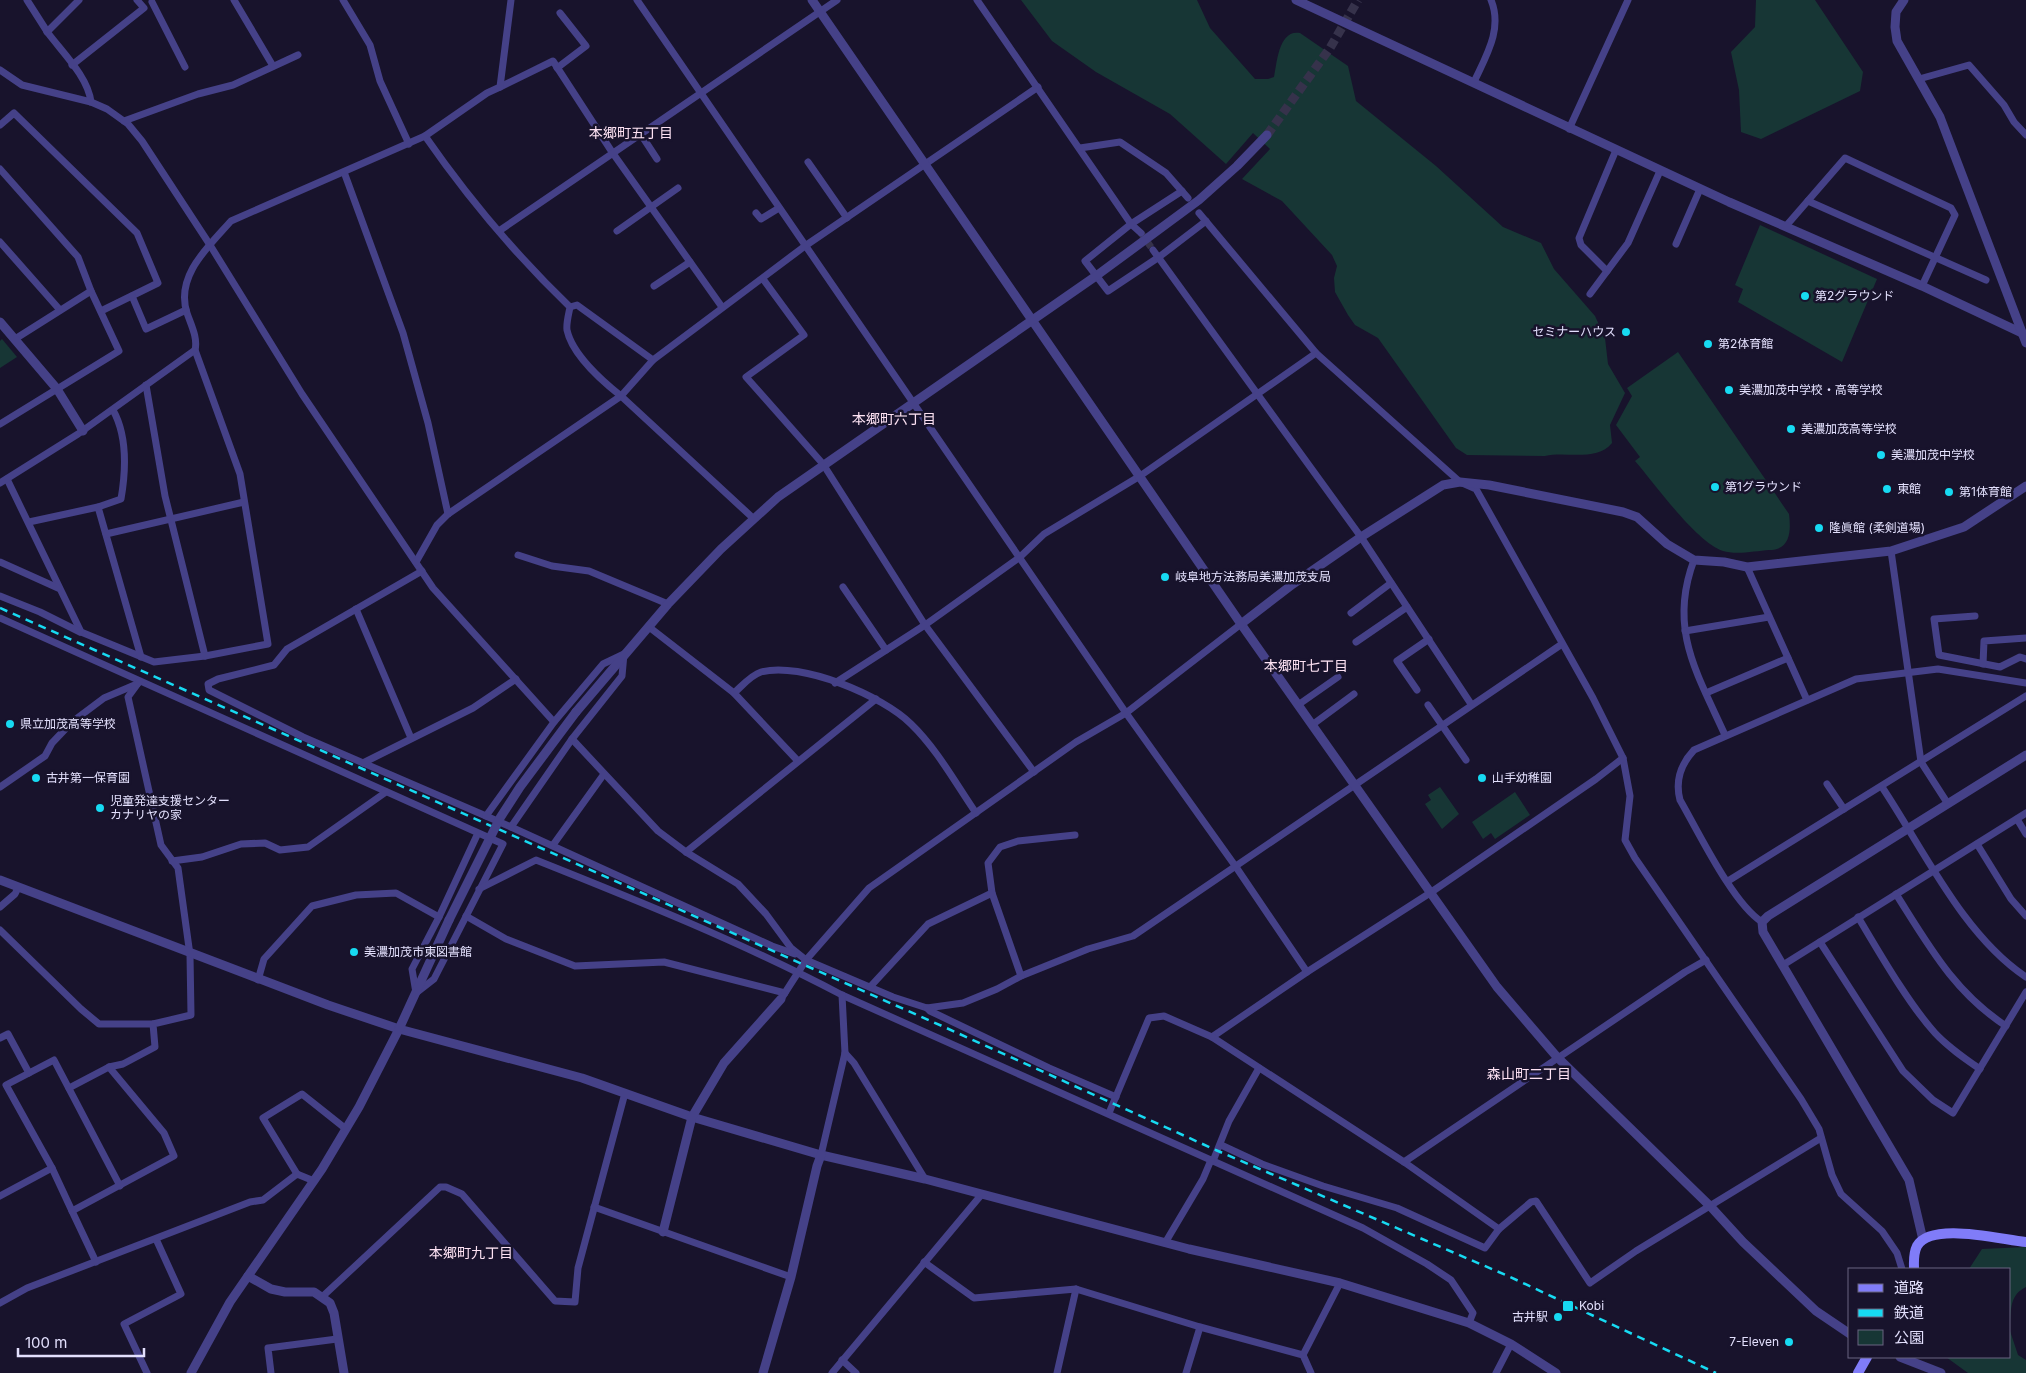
<svg xmlns="http://www.w3.org/2000/svg" width="2026" height="1373" font-family="Inter,'Noto Sans JP',sans-serif">
<style>
.green{fill:#173635}
.lines{fill:none;stroke-linecap:round;stroke-linejoin:round}
.minor-tunnel{stroke:#36324b;stroke-width:7;stroke-dasharray:7 3.5;stroke-linecap:butt}
.tertiary-tunnel{stroke:#36324b;stroke-width:9;stroke-dasharray:9 4.5;stroke-linecap:butt}
.minor{stroke:#454188;stroke-width:7}
.tertiary{stroke:#454188;stroke-width:9}
.secondary{stroke:#807cf8;stroke-width:10}
.rail{stroke:#17daf2;stroke-width:2.5;stroke-dasharray:8 6;stroke-linecap:butt}
.tertiary-bridge{stroke:#454188;stroke-width:9}
.poi-dot{fill:#17daf2;stroke:#18132c;stroke-width:2}
.labels{text-anchor:middle;stroke-width:5;stroke-linejoin:round;paint-order:stroke}
.poi-label{font-size:12px;fill:#e3e0fd;stroke:#18132c;text-anchor:start}
.neighbourhood-label{font-size:14px;fill:#fde2f3;stroke:#18132c}
</style>
<rect width="100%" height="100%" fill="#18132c"/>
<!-- green -->
<g class="green">
<path d="M1021,0H1197L1210,28L1255,79H1268L1274,77C1277,62 1279,29 1300,33L1348,66L1356,101L1436,166L1503,227L1541,243L1554,269L1595,316L1605,338L1608,364L1625,393L1610,425L1612,443C1597,462 1565,451 1545,456L1467,455L1456,448L1378,338L1355,325L1348,315L1335,292L1334,278L1337,266L1332,255L1282,201L1242,179L1270,149L1253,133L1226,164L1170,114L1096,72L1052,41Z"/>
<polygon points="1756,0 1815,0 1863,72 1860,91 1761,139 1741,132 1739,90 1731,52 1755,27"/>
<polygon points="1760,225 1877,279 1842,362 1738,302 1743,289 1735,285"/>
<polygon points="2,339 17,357 0,368 0,341"/>
<path d="M1678,352L1789,514C1791,530 1791,550 1769,550C1756,551 1736,555 1723,551C1696,542 1655,484 1635,461L1640,457L1616,425L1632,396L1627,388Z"/>
<polygon points="1440,787 1459,814 1442,829 1425,804 1431,800 1428,795"/>
<polygon points="1515,792 1530,815 1495,839 1491,833 1483,839 1472,822"/>
<path d="M2026,1247V1287C2011,1294 2011,1307 2010,1322V1269H1969L1982,1249Z"/>
<polygon points="2010,1331 2018,1355 2026,1360 2026,1373 1968,1373 1946,1357 2010,1357"/>
</g>
<g class="lines">
<!-- minor-tunnel -->
<polyline class="minor-tunnel" points="1141,233 1153,250"/>
<!-- tertiary-tunnel -->
<polyline class="tertiary-tunnel" points="1267,135 1330,48 1358,0"/>
<!-- minor -->
<g class="minor">
<path d="M27,0C34,11 41,22 48,33C63,53 88,77 91,102"/>
<polyline points="234,0 273,66"/>
<polyline points="343,0 370,45 380,81 409,144"/>
<polyline points="637,0 1126,713 1236,867 1307,972"/>
<polyline points="977,0 1131,224 1141,233"/>
<polyline points="152,2 185,67"/>
<polyline points="47,32 79,0"/>
<polyline points="72,65 144,8 137,0"/>
<polyline points="557,68 586,46 560,13"/>
<polyline points="0,70 22,85 91,102 107,109 128,124 142,141 210,245 302,394 433,588 554,722"/>
<polyline points="1919,79 1969,65 2004,105 2014,122 2026,135"/>
<path d="M1474,82C1486,56 1503,29 1491,0"/>
<polyline points="500,87 553,61 612,152 722,307"/>
<polyline points="124,121 198,94 233,85 298,55"/>
<polyline points="0,125 14,113 137,233 158,283 101,311"/>
<polyline points="1569,129 1628,0"/>
<polyline points="640,133 657,159"/>
<path d="M425,136C468,198 516,255 570,307C569,313 566,323 567,330C572,354 602,381 621,396L754,519"/>
<polyline points="1080,148 1120,142 1166,173 1188,198"/>
<polyline points="808,162 847,218"/>
<polyline points="0,169 78,257 91,291 119,351 0,424"/>
<polyline points="344,172 403,333 428,423 448,514"/>
<polyline points="1182,191 1131,224 1085,261 1108,291 1159,257 1206,221"/>
<polyline points="1808,201 1986,280"/>
<polyline points="756,213 761,219 779,208"/>
<polyline points="1199,213 1316,353 1460,482 1476,489 1593,698 1623,758 1630,796 1625,840 1635,858 1801,1099 1819,1129 1832,1175 1841,1194 1882,1231 1897,1253 1902,1269"/>
<polyline points="1786,226 1845,158 1951,208 1955,215 1922,286"/>
<polyline points="499,231 837,0"/>
<polyline points="617,231 678,188"/>
<polyline points="0,242 60,310"/>
<polyline points="1676,244 1700,189"/>
<polyline points="1153,250 1361,537 1471,704"/>
<polyline points="1607,271 1581,245 1579,238 1616,150"/>
<polyline points="763,279 804,335 746,377 823,464 925,625 1034,772"/>
<polyline points="654,286 690,262"/>
<polyline points="1590,294 1628,243 1660,171"/>
<polyline points="132,296 146,329 186,310"/>
<polyline points="570,307 577,305 653,360"/>
<polyline points="15,339 91,291"/>
<polyline points="146,385 165,496 205,656"/>
<path d="M7,479L81,632L154,662L205,656L268,644L240,474L195,350C198,338 191,325 187,313C175,276 208,247 231,221L425,136L487,93L500,87L511,0"/>
<polyline points="0,483 78,434 195,350"/>
<polyline points="98,507 141,657"/>
<path d="M29,522L98,507L121,499C126,470 128,437 113,410"/>
<polyline points="106,534 244,502"/>
<polyline points="1891,551 1921,762 1948,804"/>
<polyline points="518,555 552,566 589,571 668,604"/>
<path d="M1694,560C1668,629 1697,673 1725,735"/>
<polyline points="0,562 58,588"/>
<polyline points="416,562 437,525 448,514 621,396 653,360 805,246 1038,87"/>
<polyline points="1747,567 1807,700"/>
<polyline points="422,571 287,649 274,665 218,679 208,684 209,690 303,737 486,816"/>
<polyline points="843,587 886,650"/>
<polyline points="0,596 40,612 80,632"/>
<polyline points="356,609 411,738"/>
<polyline points="1351,613 1391,583"/>
<polyline points="1975,616 1934,619 1939,655 2000,667 2020,657 2026,659"/>
<polyline points="0,618 503,844 434,979 416,993 412,969 439,917 478,833"/>
<polyline points="649,627 734,693 797,760"/>
<polyline points="1685,631 1769,617"/>
<polyline points="1356,642 1407,607"/>
<polygon points="624,654 622,676 572,739 511,827 486,816 554,722 603,664"/>
<polyline points="1983,664 1984,641 2026,638"/>
<polyline points="835,683 925,625 1020,557 1044,534 1140,476 1316,353"/>
<polyline points="1417,690 1397,661 1429,639"/>
<path d="M734,693C742,686 751,675 761,672C801,661 883,696 911,724C937,749 956,784 976,813"/>
<polyline points="1706,693 1788,658"/>
<polyline points="1298,705 1338,677"/>
<polyline points="1428,705 1466,760"/>
<polyline points="1312,725 1354,694"/>
<polyline points="572,739 658,831 686,852 738,884 766,914 791,948 806,960 893,997 927,1008 963,1003 997,989 1021,976 1088,949 1133,936 1562,644"/>
<polyline points="363,763 473,708 516,679"/>
<polyline points="1827,784 1844,809"/>
<polyline points="0,787 45,756 52,743 72,722 104,698 137,684"/>
<path d="M1882,787C1924,850 1963,935 2026,977"/>
<polyline points="2017,819 2026,834"/>
<polyline points="511,827 772,946 795,954"/>
<polyline points="1977,844 2011,899 2026,916"/>
<polyline points="553,845 604,774"/>
<polyline points="686,852 876,699"/>
<polyline points="172,861 202,857 241,844 265,843 280,850 308,847 386,792"/>
<polyline points="1728,881 2026,696"/>
<path d="M479,889L536,860C639,901 743,943 842,995L1363,1228L1427,1264L1451,1280L1473,1313L1469,1323"/>
<path d="M1896,894C1929,946 1954,992 2006,1026"/>
<polyline points="0,907 15,894 18,888"/>
<polyline points="466,916 506,939 575,966 664,962 785,993"/>
<path d="M1858,917C1879,952 1908,1003 1935,1033C1948,1047 1964,1058 1980,1069"/>
<path d="M1762,922C1733,904 1698,831 1680,800C1675,781 1681,764 1694,750L1856,679L1938,669L2026,683"/>
<polyline points="0,930 81,1009 99,1024 153,1024"/>
<polyline points="1820,942 1903,1071 1933,1100 1953,1113 2026,992"/>
<polyline points="1783,965 2026,813"/>
<polyline points="1021,976 992,893 988,863 1000,847 1018,841 1075,835"/>
<polyline points="258,980 264,959 312,906 356,895 396,893 439,917"/>
<polyline points="870,987 928,924 992,893"/>
<polyline points="781,999 806,960 869,888 1076,742 1126,713 1241,624"/>
<polyline points="927,1008 930,1011 1049,1068 1116,1097"/>
<polyline points="1212,1037 1307,972 1430,893 1596,779 1623,758"/>
<polyline points="0,1038 8,1034 29,1073"/>
<polyline points="845,1053 854,1063 925,1179"/>
<polyline points="69,1088 109,1067"/>
<polyline points="1109,1113 1149,1018 1164,1016 1212,1037 1404,1162 1499,1229 1531,1202 1536,1201 1590,1283 1636,1251 1821,1138"/>
<polyline points="1221,1145 1262,1164 1323,1186 1397,1208 1485,1248 1499,1229"/>
<polyline points="821,1155 845,1053 842,995"/>
<polyline points="1213,1161 1229,1121 1259,1068"/>
<polyline points="1404,1162 1685,972 1706,960"/>
<polyline points="297,1174 263,1118 302,1094 346,1129"/>
<polyline points="120,1186 54,1060 6,1085 52,1168 72,1211 174,1156 164,1133 109,1067 123,1064 155,1047 153,1024 191,1015 190,955 178,868 161,845 128,697 139,682"/>
<polyline points="0,1196 52,1168"/>
<polyline points="594,1207 791,1277"/>
<polyline points="72,1211 96,1262"/>
<polyline points="1165,1243 1203,1179 1211,1160"/>
<polyline points="924,1262 974,1298 1076,1289 1200,1327 1303,1355 1311,1373"/>
<polyline points="322,1297 440,1187 446,1187 462,1194 555,1301 575,1302 578,1268 625,1093"/>
<polyline points="0,1303 27,1288 250,1202 263,1200 297,1174 314,1181"/>
<polyline points="1303,1355 1340,1283"/>
<polyline points="842,1360 856,1373"/>
<polyline points="147,1373 124,1324 181,1294 156,1239"/>
<polyline points="271,1373 268,1348 337,1339"/>
<polyline points="832,1373 982,1194"/>
<polyline points="1057,1373 1076,1289"/>
<polyline points="1186,1373 1200,1327"/>
<polyline points="1496,1373 1511,1344"/>
</g>
<!-- tertiary -->
<g class="tertiary">
<polyline points="812,0 1241,624 1497,987 1557,1057 1711,1207 1743,1242 1816,1311 1850,1334"/>
<polyline points="1296,0 1729,202 1922,286 2026,335"/>
<polyline points="1904,0 1896,12 1895,27 1897,41 1940,117 2026,343"/>
<polyline points="0,322 57,389 83,431"/>
<polyline points="1241,624 1293,584 1361,537 1443,485 1460,482 1489,485 1623,512 1637,517 1667,544 1694,560 1724,562 1747,567 1891,551 1964,527 2026,486"/>
<polyline points="576,712 668,604 721,549 778,497 1096,276 1199,200 1237,166 1267,135"/>
<polyline points="0,880 328,1005 399,1029 582,1078 692,1117 821,1155 925,1179 1189,1249 1340,1283 1469,1323 1511,1344 1556,1373"/>
<polyline points="663,1232 692,1117 724,1063 781,999"/>
<polyline points="1923,1240 1909,1180 1763,932 1762,922 1768,916 2026,755"/>
<polyline points="248,1276 271,1289 285,1292 314,1292 330,1303 334,1313 344,1373"/>
<polyline points="1900,1357 1941,1373"/>
<polyline points="191,1373 230,1302 322,1169 359,1107 399,1029 449,920"/>
<polyline points="763,1373 791,1277 817,1166 821,1155"/>
</g>
<!-- secondary -->
<g class="secondary">
<path d="M1914,1269C1914,1261 1913,1254 1917,1246C1931,1221 2002,1240 2026,1242"/>
<polyline points="1858,1373 1867,1357"/>
</g>
<!-- rail -->
<polyline class="rail" points="0,608 942,1026 1218,1151 1508,1276 1716,1373"/>
<!-- tertiary-bridge -->
<polyline class="tertiary-bridge" points="449,920 500,818 520,787 576,712"/>
</g>
<!-- markers -->
<g class="poi-dot">
<circle cx="1805" cy="296" r="5"/>
<circle cx="1626" cy="332" r="5"/>
<circle cx="1708" cy="344" r="5"/>
<circle cx="1729" cy="390" r="5"/>
<circle cx="1791" cy="429" r="5"/>
<circle cx="1881" cy="455" r="5"/>
<circle cx="1715" cy="487" r="5"/>
<circle cx="1887" cy="489" r="5"/>
<circle cx="1949" cy="492" r="5"/>
<circle cx="1819" cy="528" r="5"/>
<circle cx="1165" cy="577" r="5"/>
<circle cx="10" cy="724" r="5"/>
<circle cx="36" cy="778" r="5"/>
<circle cx="1482" cy="778" r="5"/>
<circle cx="100" cy="808" r="5"/>
<circle cx="354" cy="952" r="5"/>
<rect x="1562" y="1300" width="12" height="12" rx="2.5"/>
<circle cx="1558" cy="1317" r="5"/>
<circle cx="1789" cy="1342" r="5"/>
</g>
<g class="labels">
<!-- poi labels -->
<g class="poi-label">
<text x="1815" y="300">第2グラウンド</text>
<text x="1616" y="336" text-anchor="end">セミナーハウス</text>
<text x="1718" y="348">第2体育館</text>
<text x="1739" y="394">美濃加茂中学校・高等学校</text>
<text x="1801" y="433">美濃加茂高等学校</text>
<text x="1891" y="459">美濃加茂中学校</text>
<text x="1725" y="491">第1グラウンド</text>
<text x="1897" y="493">東館</text>
<text x="1959" y="496">第1体育館</text>
<text x="1829" y="532">隆眞館 (柔剣道場)</text>
<text x="1175" y="581">岐阜地方法務局美濃加茂支局</text>
<text x="20" y="728">県立加茂高等学校</text>
<text x="46" y="782">古井第一保育園</text>
<text x="1492" y="782">山手幼稚園</text>
<text x="110" y="805">児童発達支援センター<tspan x="110" dy="14">カナリヤの家</tspan></text>
<text x="364" y="956">美濃加茂市東図書館</text>
<text x="1579" y="1310">Kobi</text>
<text x="1548" y="1321" text-anchor="end">古井駅</text>
<text x="1779" y="1346" text-anchor="end">7-Eleven</text>
</g>
<!-- neighbourhood labels -->
<g class="neighbourhood-label">
<text x="631" y="138">本郷町五丁目</text>
<text x="894" y="424">本郷町六丁目</text>
<text x="1306" y="671">本郷町七丁目</text>
<text x="1529" y="1079">森山町二丁目</text>
<text x="471" y="1258">本郷町九丁目</text>
</g>
</g>
<!-- legend -->
<rect x="1848" y="1268" width="162" height="90" fill="#18132c" stroke="#696580"/>
<rect x="1858" y="1284" width="25" height="8" fill="#807cf8" stroke="#696580"/>
<text x="1894" y="1293" font-size="15" fill="#e3e0fd">道路</text>
<rect x="1858" y="1309" width="25" height="8" fill="#17daf2" stroke="#696580"/>
<text x="1894" y="1318" font-size="15" fill="#e3e0fd">鉄道</text>
<rect x="1858" y="1330" width="25" height="15" fill="#173635" stroke="#696580"/>
<text x="1894" y="1343" font-size="15" fill="#e3e0fd">公園</text>
<!-- scale -->
<path d="M18 1348v8h126v-8" fill="none" stroke="#e3e0fd" stroke-width="2.5"/>
<text x="25" y="1348" font-size="15" fill="#e3e0fd" stroke="#18132c" stroke-width="4" paint-order="stroke">100 m</text>
</svg>
